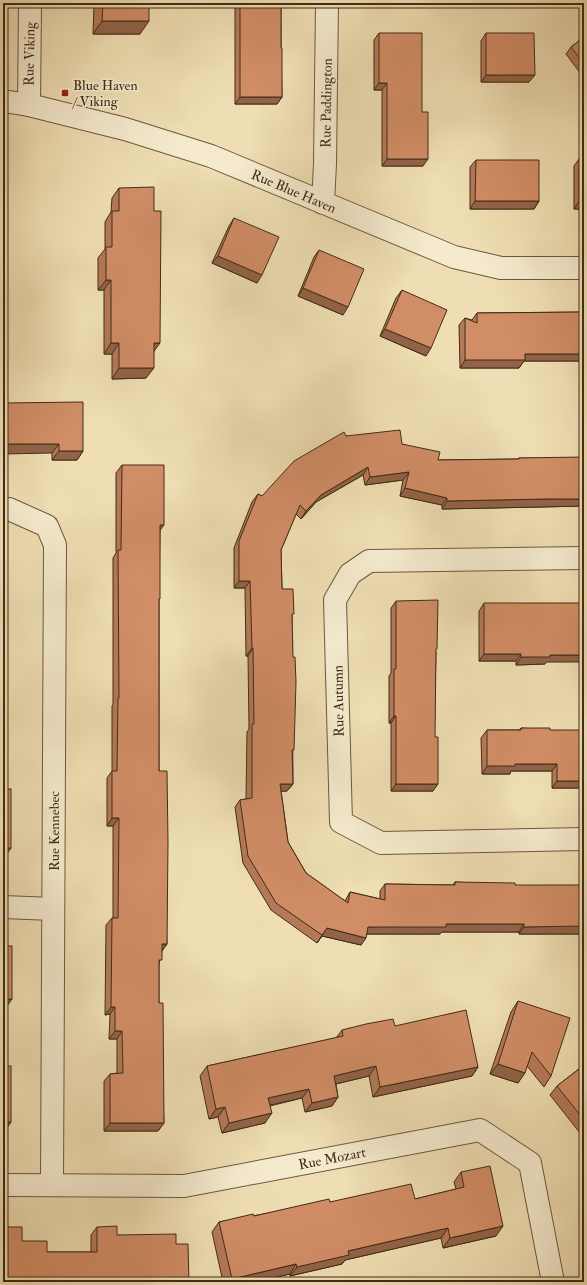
<svg xmlns="http://www.w3.org/2000/svg" width="587" height="1285" font-family="'IM FELL Double Pica',serif">
<style>
.lines{fill:none;stroke-linecap:round;stroke-linejoin:round}
.minor-casing{stroke:#6c5840;stroke-width:24}
.minor{stroke:#f5eace;stroke-width:22}
.wall{fill:#b47958;stroke:#402c19}
.shaded-wall{fill:#926347;stroke:#402c19}
.building{fill:#d18d66;stroke:#402c19}
.poi-dot{fill:#8f2418;stroke:#f5eace;stroke-width:1.5}
.labels{text-anchor:middle;stroke-width:3.5;stroke-linejoin:round;paint-order:stroke}
.street-label{font-size:14px;fill:#402c19;stroke:#f5eace}
.poi-label{font-size:14px;fill:#402c19;stroke:#f5eace;text-anchor:start}
</style>
<rect width="100%" height="100%" fill="#efdeb3"/>
<filter id="stains"><feTurbulence type="fractalNoise" baseFrequency=".005" numOctaves="4"/><feColorMatrix values="0 0 0 0 .2 0 0 0 0 .09 0 0 0 0 .02 0 0 0 .5 -.17"/></filter>
<radialGradient id="worn" r=".72"><stop offset=".6" stop-color="#630" stop-opacity="0"/><stop offset="1" stop-color="#630" stop-opacity=".3"/></radialGradient>
<g class="lines">
<defs>
<g id="minor">
<polyline points="3,101 29,105 125,129 211,156 454,257 501,268 584,268"/>
<polyline points="29,105 30,3"/>
<polyline points="323,203 325,164 327,3"/>
<polyline points="3,509 9,509 47,526 55,545 52,1185"/>
<polyline points="584,558 369,561 350,574 335,600 341,822 381,843 584,839"/>
<polyline points="3,907 53,909"/>
<polyline points="3,1185 184,1186 480,1130 530,1163 553,1282"/>
</g>
</defs>
<!-- minor casing -->
<use href="#minor" class="minor-casing"/>
<!-- minor -->
<use href="#minor" class="minor"/>
</g>
<!-- wall -->
<g class="wall">
<polygon points="94,3 149,3 140,34 93,34"/>
<polygon points="235,3 281,3 281,48 282,97 277,104 235,104"/>
<polygon points="379,33 422,112 423,166 382,166 382,90 374,90 374,40"/>
<polygon points="486,33 529,82 481,82 481,41"/>
<polygon points="584,37 584,78 566,54 571,47"/>
<polygon points="579,159 584,159 584,209 574,209 574,166"/>
<polygon points="476,160 539,201 534,209 470,209 470,167"/>
<polygon points="119,188 154,352 146,378 112,379 112,354 104,354 104,290 98,290 98,258 105,249 105,222 111,212 112,198"/>
<polygon points="234,218 257,283 212,263 229,226"/>
<polygon points="319,250 343,315 298,296 314,257"/>
<polygon points="402,290 426,356 380,336 396,298"/>
<polygon points="584,312 584,361 524,361 519,368 460,368 459,325 465,318 472,320 477,313"/>
<polygon points="3,403 83,451 77,460 52,460 52,453"/>
<polygon points="346,436 402,444 438,460 518,459 519,458 584,459 584,506 541,507 442,509 442,505 400,496 403,480 365,485 363,475 316,502 301,519 296,514 281,550 282,589 292,616 293,784 287,791 281,791 288,842 306,873 345,901 350,892 380,899 380,891 385,884 453,885 455,882 515,885 581,931 580,934 519,934 519,932 442,932 440,934 367,934 361,945 322,936 317,943 271,910 243,863 235,807 240,800 246,799 247,732 249,729 248,656 246,656 245,588 234,588 234,548 252,502 258,494 262,496"/>
<polygon points="122,465 160,530 159,602 159,771 167,944 162,951 159,964 159,1003 164,1123 158,1131 104,1131 104,1081 110,1074 117,1073 117,1039 109,1039 110,1014 105,1015 106,925 112,918 113,918 113,826 107,826 107,778 112,771 112,706 113,704 113,558 116,553 116,473"/>
<polygon points="396,601 436,652 433,791 391,791 391,723 389,723 389,676 391,673 391,608"/>
<polygon points="484,603 547,662 545,664 516,665 516,661 479,661 479,611"/>
<polygon points="521,728 550,730 584,788 552,788 552,771 511,771 510,774 482,774 481,738 487,730 519,730"/>
<polygon points="518,1001 551,1076 544,1087 527,1066 518,1083 490,1074 511,1012"/>
<polygon points="395,1026 478,1067 472,1076 373,1097 369,1076 336,1084 338,1097 332,1106 305,1112 302,1098 270,1106 265,1123 222,1133 218,1117 209,1119 200,1076 207,1066 336,1038 342,1030"/>
<polygon points="584,1065 584,1138 550,1095 557,1086"/>
<polygon points="584,1148 584,1175 579,1155"/>
<polygon points="461,1172 496,1236 443,1248 441,1238 345,1260 342,1264 290,1276 290,1274 255,1282 223,1282 212,1232 219,1222 330,1202 415,1199 456,1189 454,1182"/>
<polygon points="97,1227 117,1235 176,1244 3,1282 22,1241 47,1252 91,1252 91,1235"/>
</g>
<!-- shaded-wall -->
<g class="shaded-wall">
<polygon points="102,21 149,21 140,34 93,34"/>
<polygon points="486,75 535,75 529,82 481,82"/>
<polygon points="379,83 387,83 382,90 374,90"/>
<polygon points="240,97 282,97 277,104 235,104"/>
<polygon points="387,159 428,159 423,166 382,166"/>
<polygon points="475,201 539,201 534,209 470,209"/>
<polygon points="579,201 584,201 584,209 574,209"/>
<polygon points="218,256 262,275 257,283 212,263"/>
<polygon points="106,280 111,280 104,290 98,290"/>
<polygon points="303,288 348,307 343,315 298,296"/>
<polygon points="385,329 431,348 426,356 380,336"/>
<polygon points="111,343 119,343 112,354 104,354"/>
<polygon points="154,343 160,343 152,354"/>
<polygon points="525,354 584,354 584,361 524,361 519,368 460,368 465,360"/>
<polygon points="119,368 154,368 146,378 112,379"/>
<polygon points="3,444 59,444 52,453 3,454"/>
<polygon points="59,451 83,451 77,460 52,460"/>
<polygon points="368,467 363,475 316,502 301,519 306,511 321,495"/>
<polygon points="409,472 403,480 365,485 370,477"/>
<polygon points="405,488 447,498 442,505 400,496"/>
<polygon points="546,499 584,499 584,506 541,507 442,509 447,501"/>
<polygon points="160,525 164,525 158,533"/>
<polygon points="239,581 250,581 245,588 234,588"/>
<polygon points="252,648 253,648 248,656 246,656"/>
<polygon points="484,654 521,654 516,661 479,661"/>
<polygon points="550,655 584,655 584,662 547,662 545,664 516,665 521,657"/>
<polygon points="394,716 396,716 391,723 389,723"/>
<polygon points="515,764 557,764 552,771 511,771 510,774 482,774 487,766"/>
<polygon points="557,781 584,781 584,788 552,788"/>
<polygon points="280,784 293,784 287,791 275,792"/>
<polygon points="396,784 438,784 433,791 391,791"/>
<polygon points="112,818 119,818 113,826 107,826"/>
<polygon points="3,848 11,848 6,855 3,855"/>
<polygon points="446,924 524,924 519,932 442,932 440,934 363,934 368,927"/>
<polygon points="584,925 584,931 581,931 580,934 519,934 524,927"/>
<polygon points="327,928 366,938 361,945 322,936 317,943"/>
<polygon points="162,944 167,944 161,952"/>
<polygon points="3,999 12,999 5,1009 3,1009"/>
<polygon points="111,1007 115,1007 110,1014 105,1015"/>
<polygon points="115,1031 122,1031 117,1039 109,1039"/>
<polygon points="498,1064 525,1073 518,1083 490,1074"/>
<polygon points="376,1066 369,1076 327,1086 334,1076"/>
<polygon points="478,1067 472,1076 373,1097 380,1087"/>
<polygon points="309,1089 302,1098 261,1107 268,1098"/>
<polygon points="338,1097 332,1106 305,1112 312,1103"/>
<polygon points="225,1107 218,1117 209,1119 216,1109"/>
<polygon points="272,1113 265,1123 222,1133 229,1123"/>
<polygon points="3,1122 11,1122 5,1131 3,1131"/>
<polygon points="110,1123 164,1123 158,1131 104,1131"/>
<polygon points="503,1226 496,1236 443,1248 450,1238"/>
<polygon points="448,1228 441,1238 345,1260 342,1264 290,1276 297,1267 348,1251"/>
<polygon points="296,1264 290,1274 255,1282 230,1282 232,1279"/>
</g>
<!-- building -->
<g class="building">
<polygon points="103,3 149,3 149,21 102,21"/>
<polygon points="240,3 281,3 281,48 282,48 282,97 240,97"/>
<polygon points="379,33 422,33 422,112 428,112 428,159 387,159 387,83 379,83"/>
<polygon points="486,33 534,33 535,75 486,75"/>
<polygon points="584,37 584,64 571,47"/>
<rect x="579" y="159" width="5" height="42"/>
<polygon points="476,160 539,160 539,201 475,201"/>
<polygon points="154,187 154,211 161,211 160,343 154,343 154,368 119,368 119,343 111,343 111,280 106,280 106,247 112,247 112,211 119,211 119,188"/>
<polygon points="234,218 279,237 262,275 218,256"/>
<polygon points="319,250 364,269 348,307 303,288"/>
<polygon points="402,290 447,310 431,348 385,329"/>
<polygon points="584,312 584,354 525,354 525,360 465,360 465,318 477,323 477,313"/>
<polygon points="83,402 83,451 59,451 59,444 3,444 3,403"/>
<polygon points="400,430 402,444 440,452 438,460 519,459 519,458 582,457 582,459 584,459 584,499 546,499 447,501 447,498 405,488 409,472 370,477 368,467 321,495 306,511 300,505 281,550 282,589 293,589 294,614 292,614 293,657 295,657 296,682 294,750 292,750 293,784 280,784 288,842 306,873 348,903 350,892 385,900 385,884 455,885 455,882 515,883 515,885 584,885 584,926 524,927 524,924 446,924 446,927 368,927 366,938 327,928 322,935 276,903 248,856 240,800 252,798 252,724 254,724 253,648 252,648 250,581 239,581 239,541 258,494 262,496 294,461 344,432 346,436"/>
<polygon points="122,465 164,465 164,525 160,525 160,599 159,599 159,771 167,771 168,842 167,944 162,944 162,960 159,960 159,1003 163,1003 164,1123 110,1123 110,1074 123,1073 122,1031 115,1031 115,1007 111,1007 112,918 118,918 119,818 112,818 112,771 117,771 118,698 119,698 118,550 121,550"/>
<polygon points="3,554 7,554 7,603 6,603 6,747 3,747"/>
<polygon points="438,600 437,649 436,649 435,737 438,737 438,784 396,784 396,716 394,716 394,669 396,669 396,601"/>
<polygon points="484,603 584,603 584,655 550,655 550,657 521,657 521,654 484,654"/>
<polygon points="521,728 550,728 550,730 584,730 584,781 557,781 557,764 515,764 515,766 487,766 487,730 521,730"/>
<rect x="3" y="789" width="8" height="59"/>
<rect x="3" y="946" width="9" height="53"/>
<polygon points="518,1001 570,1018 551,1076 532,1052 525,1073 498,1064"/>
<polygon points="466,1010 478,1067 380,1087 376,1066 334,1076 338,1097 312,1103 309,1089 268,1098 272,1113 229,1123 225,1107 216,1109 207,1066 343,1036 342,1030 366,1024 393,1019 395,1026"/>
<polygon points="584,1065 584,1120 557,1086"/>
<rect x="3" y="1066" width="8" height="56"/>
<polygon points="490,1166 503,1226 450,1238 448,1228 348,1251 349,1255 297,1267 296,1264 232,1279 219,1222 253,1214 254,1216 329,1199 330,1202 411,1184 415,1199 464,1187 461,1172"/>
<polygon points="117,1226 117,1235 176,1234 176,1244 188,1244 189,1282 3,1282 3,1227 22,1227 22,1241 47,1241 47,1252 97,1252 97,1227"/>
</g>
<!-- markers -->
<rect class="poi-dot" x="61" y="89" width="8" height="8" rx="2"/>
<g class="labels">
<!-- street labels -->
<g class="street-label">
<text transform="translate(29 54) rotate(-89)" y="5">Rue Viking</text>
<text transform="translate(326 103) rotate(-89)" y="5">Rue Paddington</text>
<text transform="translate(294 191) rotate(23)" y="5">Rue Blue Haven</text>
<text transform="translate(338 701) rotate(-91)" y="5">Rue Autumn</text>
<text transform="translate(54 831) rotate(-90)" y="5">Rue Kennebec</text>
<text transform="translate(332 1158) rotate(-11)" y="5">Rue Mozart</text>
</g>
<!-- poi labels -->
<g class="poi-label">
<text x="73" y="90">Blue Haven<tspan x="73" dy="16">/ Viking</tspan></text>
</g>
</g>
<!-- margin -->
<rect width="587" height="1285" fill="none" stroke="#efdeb3" stroke-width="16"/>
<rect x="4" y="4" width="579" height="1277" fill="none" stroke="#402c19" stroke-width="2"/>
<rect x="8" y="8" width="571" height="1269" fill="none" stroke="#402c19"/>
<rect width="100%" height="100%" filter="url(#stains)"/>
<rect width="100%" height="100%" fill="url(#worn)"/>
</svg>
